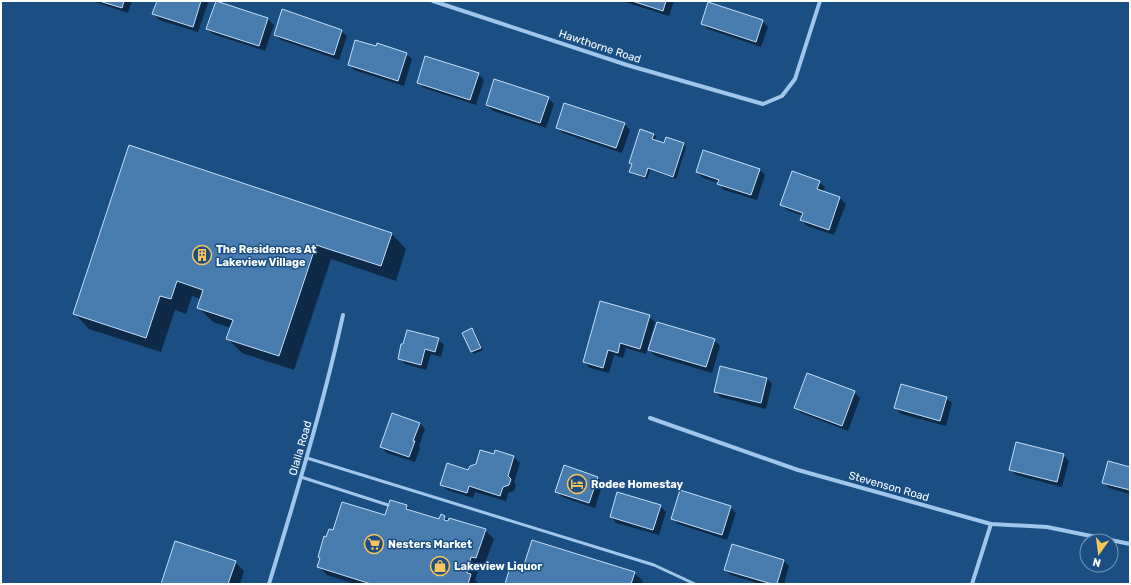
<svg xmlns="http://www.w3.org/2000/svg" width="1131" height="585" font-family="Rubik,sans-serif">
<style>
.shadow{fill:#0007}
.building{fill:#487bae;stroke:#c4dff8}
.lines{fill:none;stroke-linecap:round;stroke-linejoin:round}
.service{stroke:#a0c6eb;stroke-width:3}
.minor{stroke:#a0c6eb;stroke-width:4}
.labels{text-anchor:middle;stroke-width:3;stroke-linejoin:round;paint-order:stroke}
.street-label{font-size:11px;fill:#fff;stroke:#1b4f83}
.poi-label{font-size:11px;font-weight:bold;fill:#fff;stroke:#1b4f83;text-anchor:start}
</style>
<rect width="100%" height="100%" fill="#1b4f83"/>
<!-- shadow -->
<g class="shadow">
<polygon points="92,1 132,1 128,13"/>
<polygon points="158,1 207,1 208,3 198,32 159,20 154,14"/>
<polygon points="622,1 674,1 669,16"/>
<polygon points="217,2 268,19 274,25 265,51 213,34 207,29"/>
<polygon points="762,21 768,27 761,47 708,29 702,24"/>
<polygon points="341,31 347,36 339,60 281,40 275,35"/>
<polygon points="406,54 412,59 404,86 354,70 349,64"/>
<polygon points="478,74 484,80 476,105 424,88 418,82"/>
<polygon points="548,98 554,104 546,128 493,111 487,105"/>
<polygon points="624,124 630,130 622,153 563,133 557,128"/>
<polygon points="654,134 656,137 655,141 664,144 666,138 684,144 686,147 676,179 650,170 647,179 633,174 630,172 632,165 630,162"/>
<polygon points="130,146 391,233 406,249 396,281 331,259 294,370 242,353 227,338 231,328 213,322 198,307 201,299 192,296 186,314 175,310 161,352 89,329 74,313"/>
<polygon points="759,169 765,175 757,200 724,190 719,183 703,178 697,172"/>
<polygon points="819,182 825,187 823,192 840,198 846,204 834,235 807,226 801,220 803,216 787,210 781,204"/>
<polygon points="649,316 655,322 646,354 626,348 623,358 614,355 609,373 590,368 584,362"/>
<polygon points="472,329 475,332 483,350 474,354 472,352"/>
<polygon points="438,339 444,345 441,357 431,354 426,370 405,364 399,358"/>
<polygon points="714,340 720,346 712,373 655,356 649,350"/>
<polygon points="767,378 772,384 766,409 720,397 715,391"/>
<polygon points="854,392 860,398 848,431 801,413 795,407"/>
<polygon points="946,398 952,403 946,426 901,414 895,408"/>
<polygon points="420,423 425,429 419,446 420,448 415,462 387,453 381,447"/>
<polygon points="496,451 514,457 520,463 514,482 516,485 514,491 508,493 506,501 475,492 473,498 447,490 442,485 469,471 495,456"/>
<polygon points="1063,455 1069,461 1062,487 1016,475 1010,469"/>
<polygon points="1130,468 1130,494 1109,488 1103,482"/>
<polygon points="598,478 603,483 595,508 562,497 556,491"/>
<polygon points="406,506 412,511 440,520 445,517 449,521 485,530 494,539 484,566 480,566 475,580 479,584 355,584 327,575 318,566 327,538 334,531 386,516"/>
<polygon points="660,506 666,512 659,535 616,523 611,517"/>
<polygon points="730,507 736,513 727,540 678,524 672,518"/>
<polygon points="784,561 789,566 784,584 760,584 731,575 725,570"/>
<polygon points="235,562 244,571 240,584 163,584"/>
<polygon points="523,572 634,573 643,581 642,584 506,584"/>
</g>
<!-- building -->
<g class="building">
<polygon points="99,1 124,1 122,8"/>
<polygon points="157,1 201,1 193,27 152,14"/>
<polygon points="216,1 268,18 259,46 206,29"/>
<polygon points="632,1 666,1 663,11"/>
<polygon points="708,2 763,20 756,42 701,24"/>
<polygon points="282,9 342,30 334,55 274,35"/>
<polygon points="355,40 376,46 377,43 407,53 398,81 348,65"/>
<polygon points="425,56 479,73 470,100 417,83"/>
<polygon points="494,79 549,97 540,123 486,105"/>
<polygon points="564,103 625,123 616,148 556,128"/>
<polygon points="640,129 654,134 652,139 664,143 666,137 684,143 673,177 648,168 645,177 629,172 632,164 629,163"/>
<polygon points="129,145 392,233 381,266 316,245 279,356 226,339 233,320 197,308 203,290 177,281 171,299 160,296 146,338 73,314"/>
<polygon points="703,150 760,169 751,195 717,184 719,180 696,172"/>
<polygon points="792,171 820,181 817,189 840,197 829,230 800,220 803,213 780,205"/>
<polygon points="600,301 650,315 640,349 620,343 618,353 608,350 603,368 583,362"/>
<polygon points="657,322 715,339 706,367 648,350"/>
<polygon points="472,328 481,348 471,352 462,333"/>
<polygon points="407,330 439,338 435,352 425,349 421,365 398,359 401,344 403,344"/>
<polygon points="720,366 767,378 761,403 714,392"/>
<polygon points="807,373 855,391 842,426 794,408"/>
<polygon points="901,384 947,397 940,421 894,408"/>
<polygon points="392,413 420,423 413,441 415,441 409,457 380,447"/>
<polygon points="1016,442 1064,454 1057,482 1009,470"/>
<polygon points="480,450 494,454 495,450 514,456 508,476 511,479 509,485 503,487 500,496 469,486 467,493 440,485 447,463 468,470 470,466 476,464"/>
<polygon points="1108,461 1130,467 1130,490 1102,483"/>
<polygon points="564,465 598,477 589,503 555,492"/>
<polygon points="680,490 731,506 722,535 671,519"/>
<polygon points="617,492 661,505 653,530 610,517"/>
<polygon points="390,500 407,505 406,509 439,519 441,514 445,516 444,520 448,521 449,518 486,529 476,558 471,557 467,573 471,574 468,584 371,584 317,567 320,558 318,557 324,536 326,537 329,529 333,530 342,502 385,515"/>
<polygon points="532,540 635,572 631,584 505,584 510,567 522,571"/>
<polygon points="175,541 236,561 228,584 161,584"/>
<polygon points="732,544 784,560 777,584 772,584 724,570"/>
</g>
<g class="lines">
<!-- service -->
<g class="service">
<polyline points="307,458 654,565 695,584"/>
<polyline points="301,477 388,505"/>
</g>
<!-- minor -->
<g class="minor">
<polyline points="433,1 627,65 763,104 782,96 795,79 820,1"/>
<polyline points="650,418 798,470 991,524 1047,527 1130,544"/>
<path d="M269,584C296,495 323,406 343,315"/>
<polyline points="972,584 991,524"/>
</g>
</g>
<!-- icons -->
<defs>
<symbol id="building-ring" viewBox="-11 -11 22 22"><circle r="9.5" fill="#1b4f83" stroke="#fcc45c" stroke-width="1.5"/><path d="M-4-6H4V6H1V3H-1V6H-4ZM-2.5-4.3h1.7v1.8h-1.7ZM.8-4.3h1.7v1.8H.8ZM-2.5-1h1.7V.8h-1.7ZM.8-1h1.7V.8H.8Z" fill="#fcc45c"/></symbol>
<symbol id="hotel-ring" viewBox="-11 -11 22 22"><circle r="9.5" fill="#1b4f83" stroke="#fcc45c" stroke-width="1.5"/><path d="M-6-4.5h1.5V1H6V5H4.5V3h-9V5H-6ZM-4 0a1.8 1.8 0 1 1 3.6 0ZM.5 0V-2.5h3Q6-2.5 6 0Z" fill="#fcc45c"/></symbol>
<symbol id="supermarket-ring" viewBox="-11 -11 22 22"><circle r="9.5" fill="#1b4f83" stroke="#fcc45c" stroke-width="1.5"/><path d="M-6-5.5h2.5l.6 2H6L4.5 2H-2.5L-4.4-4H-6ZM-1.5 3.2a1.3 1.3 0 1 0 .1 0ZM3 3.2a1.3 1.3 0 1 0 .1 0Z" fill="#fcc45c"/></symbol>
<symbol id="shop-ring" viewBox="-11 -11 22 22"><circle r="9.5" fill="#1b4f83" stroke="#fcc45c" stroke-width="1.5"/><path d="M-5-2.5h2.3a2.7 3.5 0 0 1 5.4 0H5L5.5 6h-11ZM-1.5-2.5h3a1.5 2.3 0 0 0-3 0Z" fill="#fcc45c"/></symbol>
</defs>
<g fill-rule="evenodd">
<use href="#building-ring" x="191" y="244" width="22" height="22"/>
<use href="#hotel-ring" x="566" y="473" width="22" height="22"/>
<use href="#supermarket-ring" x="363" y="533" width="22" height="22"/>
<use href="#shop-ring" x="429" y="555" width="22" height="22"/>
</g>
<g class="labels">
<!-- street labels -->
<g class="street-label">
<text transform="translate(600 46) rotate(18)" y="4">Hawthorne Road</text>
<text transform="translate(300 448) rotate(-74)" y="4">Olalla Road</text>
<text transform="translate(889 486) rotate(16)" y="4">Stevenson Road</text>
</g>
<!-- poi labels -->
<g class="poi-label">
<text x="216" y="253">The Residences At<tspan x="216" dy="13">Lakeview Village</tspan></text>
<text x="591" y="488">Rodee Homestay</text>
<text x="388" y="548">Nesters Market</text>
<text x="454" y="570">Lakeview Liquor</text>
</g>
</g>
<!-- border -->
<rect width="1131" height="585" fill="none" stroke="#ffffff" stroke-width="4"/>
<!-- north arrow -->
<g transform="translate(1099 553) rotate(194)"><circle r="19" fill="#1b4f83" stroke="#7695b5"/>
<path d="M0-3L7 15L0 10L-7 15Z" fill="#fcc45c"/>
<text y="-6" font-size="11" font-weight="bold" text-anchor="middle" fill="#ffffff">N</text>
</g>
</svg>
